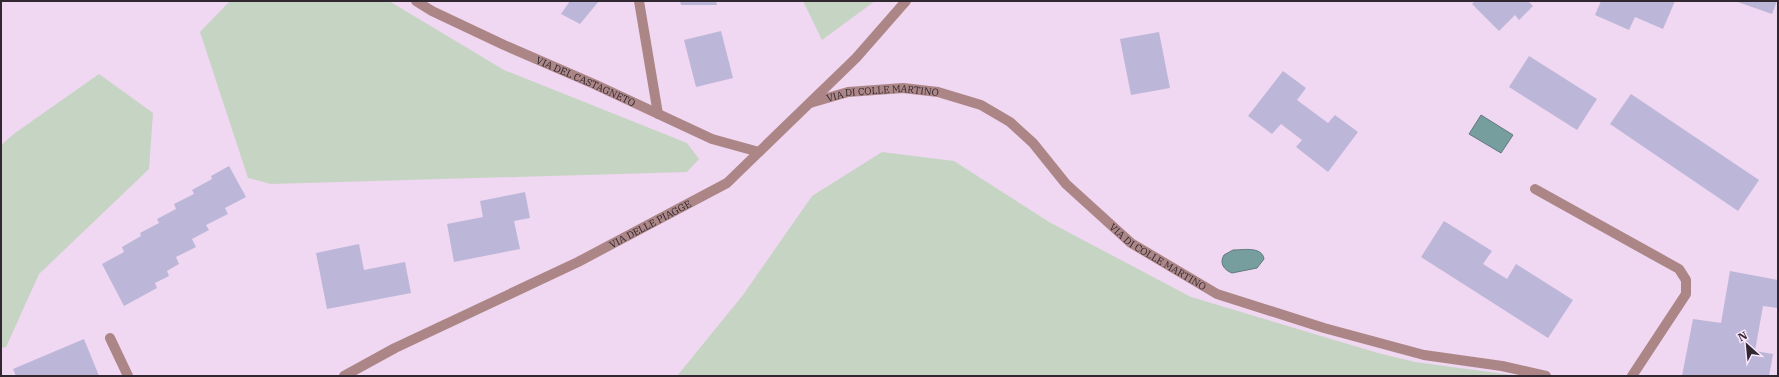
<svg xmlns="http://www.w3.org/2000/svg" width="1779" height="377" font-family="'IBM Plex Serif',serif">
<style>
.green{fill:#c6d5c3}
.water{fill:#779e9f;stroke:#627a7e}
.building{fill:#bcb7d8}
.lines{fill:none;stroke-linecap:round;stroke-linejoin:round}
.lane{stroke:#ac8686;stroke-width:10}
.street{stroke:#ac8686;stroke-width:10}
.labels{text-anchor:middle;stroke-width:3.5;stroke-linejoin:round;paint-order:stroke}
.street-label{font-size:10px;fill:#302731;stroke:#fae6fc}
</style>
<rect width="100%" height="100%" fill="#f0d7f2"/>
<!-- green -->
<g class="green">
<polygon points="230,1 389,1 504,70 687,143 699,159 687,172 271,184 248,178 200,32"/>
<polygon points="803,1 875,1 822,40"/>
<polygon points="99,74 153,113 149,169 39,274 6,347 1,348 1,145 15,133"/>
<polygon points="882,152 954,161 1049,222 1191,297 1378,353 1415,362 1519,376 677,376 743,295 812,196"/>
</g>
<!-- water -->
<g class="water">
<polygon points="1481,115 1513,135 1501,153 1469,134"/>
<path d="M1233,250C1243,250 1262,246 1264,259L1257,268L1232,273C1224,270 1219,263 1224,255Z"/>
</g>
<!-- building -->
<g class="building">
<polygon points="570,1 599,1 580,24 561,14"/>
<polygon points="680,1 716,1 717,5 681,5"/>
<polygon points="1475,1 1528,1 1533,6 1519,20 1515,15 1499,31 1472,4"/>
<polygon points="1601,1 1675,1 1663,29 1635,17 1629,30 1595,15"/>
<polygon points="1735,1 1777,1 1772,14"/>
<polygon points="721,31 733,78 696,87 684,40"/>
<polygon points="1159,32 1170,88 1131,95 1120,39"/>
<polygon points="1529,56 1597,99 1577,130 1509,87"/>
<polygon points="1283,71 1306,88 1297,100 1328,123 1335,115 1358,132 1328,172 1296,147 1302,140 1281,124 1272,134 1248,116"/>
<polygon points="1631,94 1759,180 1738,211 1610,124"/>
<polygon points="229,166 246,197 225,208 228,214 206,225 209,230 192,239 196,247 176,257 179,264 167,271 169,276 155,283 157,288 124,306 102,264 124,252 122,247 141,236 140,233 159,223 157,219 176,209 174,204 194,194 192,190 212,179 211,176"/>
<polygon points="525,192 530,218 514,221 520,249 454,262 447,224 483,217 480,201"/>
<polygon points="1444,221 1492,251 1483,264 1507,279 1516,264 1573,300 1548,338 1421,257"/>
<polygon points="359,244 364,270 405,262 411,293 327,309 316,253"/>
<polygon points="1730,271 1778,280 1778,308 1763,306 1755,351 1773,354 1769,376 1682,376 1693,319 1721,323"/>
<polygon points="84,339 99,376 16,376 13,369"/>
</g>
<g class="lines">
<!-- lane -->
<g class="lane">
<polyline points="639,1 658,114"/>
<polyline points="1535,189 1679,269 1686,280 1686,294 1632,376"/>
<polyline points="110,338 128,376"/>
</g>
<!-- street -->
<g class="street">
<path id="s1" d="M416,1L432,11L504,45L594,84L712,139L759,152"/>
<path id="s2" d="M810,103L848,92L903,88L938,92L981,105L1010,122L1033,143L1066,184L1131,243L1217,294L1324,328L1424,355L1502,366L1546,376"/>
<path id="s3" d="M344,376L395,348L578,262L727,183L856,58L906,1"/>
</g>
</g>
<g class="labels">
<!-- street labels -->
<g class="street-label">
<text dy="4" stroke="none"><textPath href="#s1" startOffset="188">VIA DEL CASTAGNETO</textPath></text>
<text dy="4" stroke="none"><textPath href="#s2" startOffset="74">VIA DI COLLE MARTINO</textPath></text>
<text dy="4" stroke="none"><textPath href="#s3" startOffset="342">VIA DELLE PIAGGE</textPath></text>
<text dy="4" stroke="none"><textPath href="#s2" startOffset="410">VIA DI COLLE MARTINO</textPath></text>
</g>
</g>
<!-- border -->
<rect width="1779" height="377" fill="none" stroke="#302731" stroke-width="4"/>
<!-- north arrow -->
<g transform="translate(1747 345) rotate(333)" stroke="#fae6fc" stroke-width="3" paint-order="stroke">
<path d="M0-3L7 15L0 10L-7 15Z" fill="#302731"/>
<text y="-6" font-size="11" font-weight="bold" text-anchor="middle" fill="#302731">N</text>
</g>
</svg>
